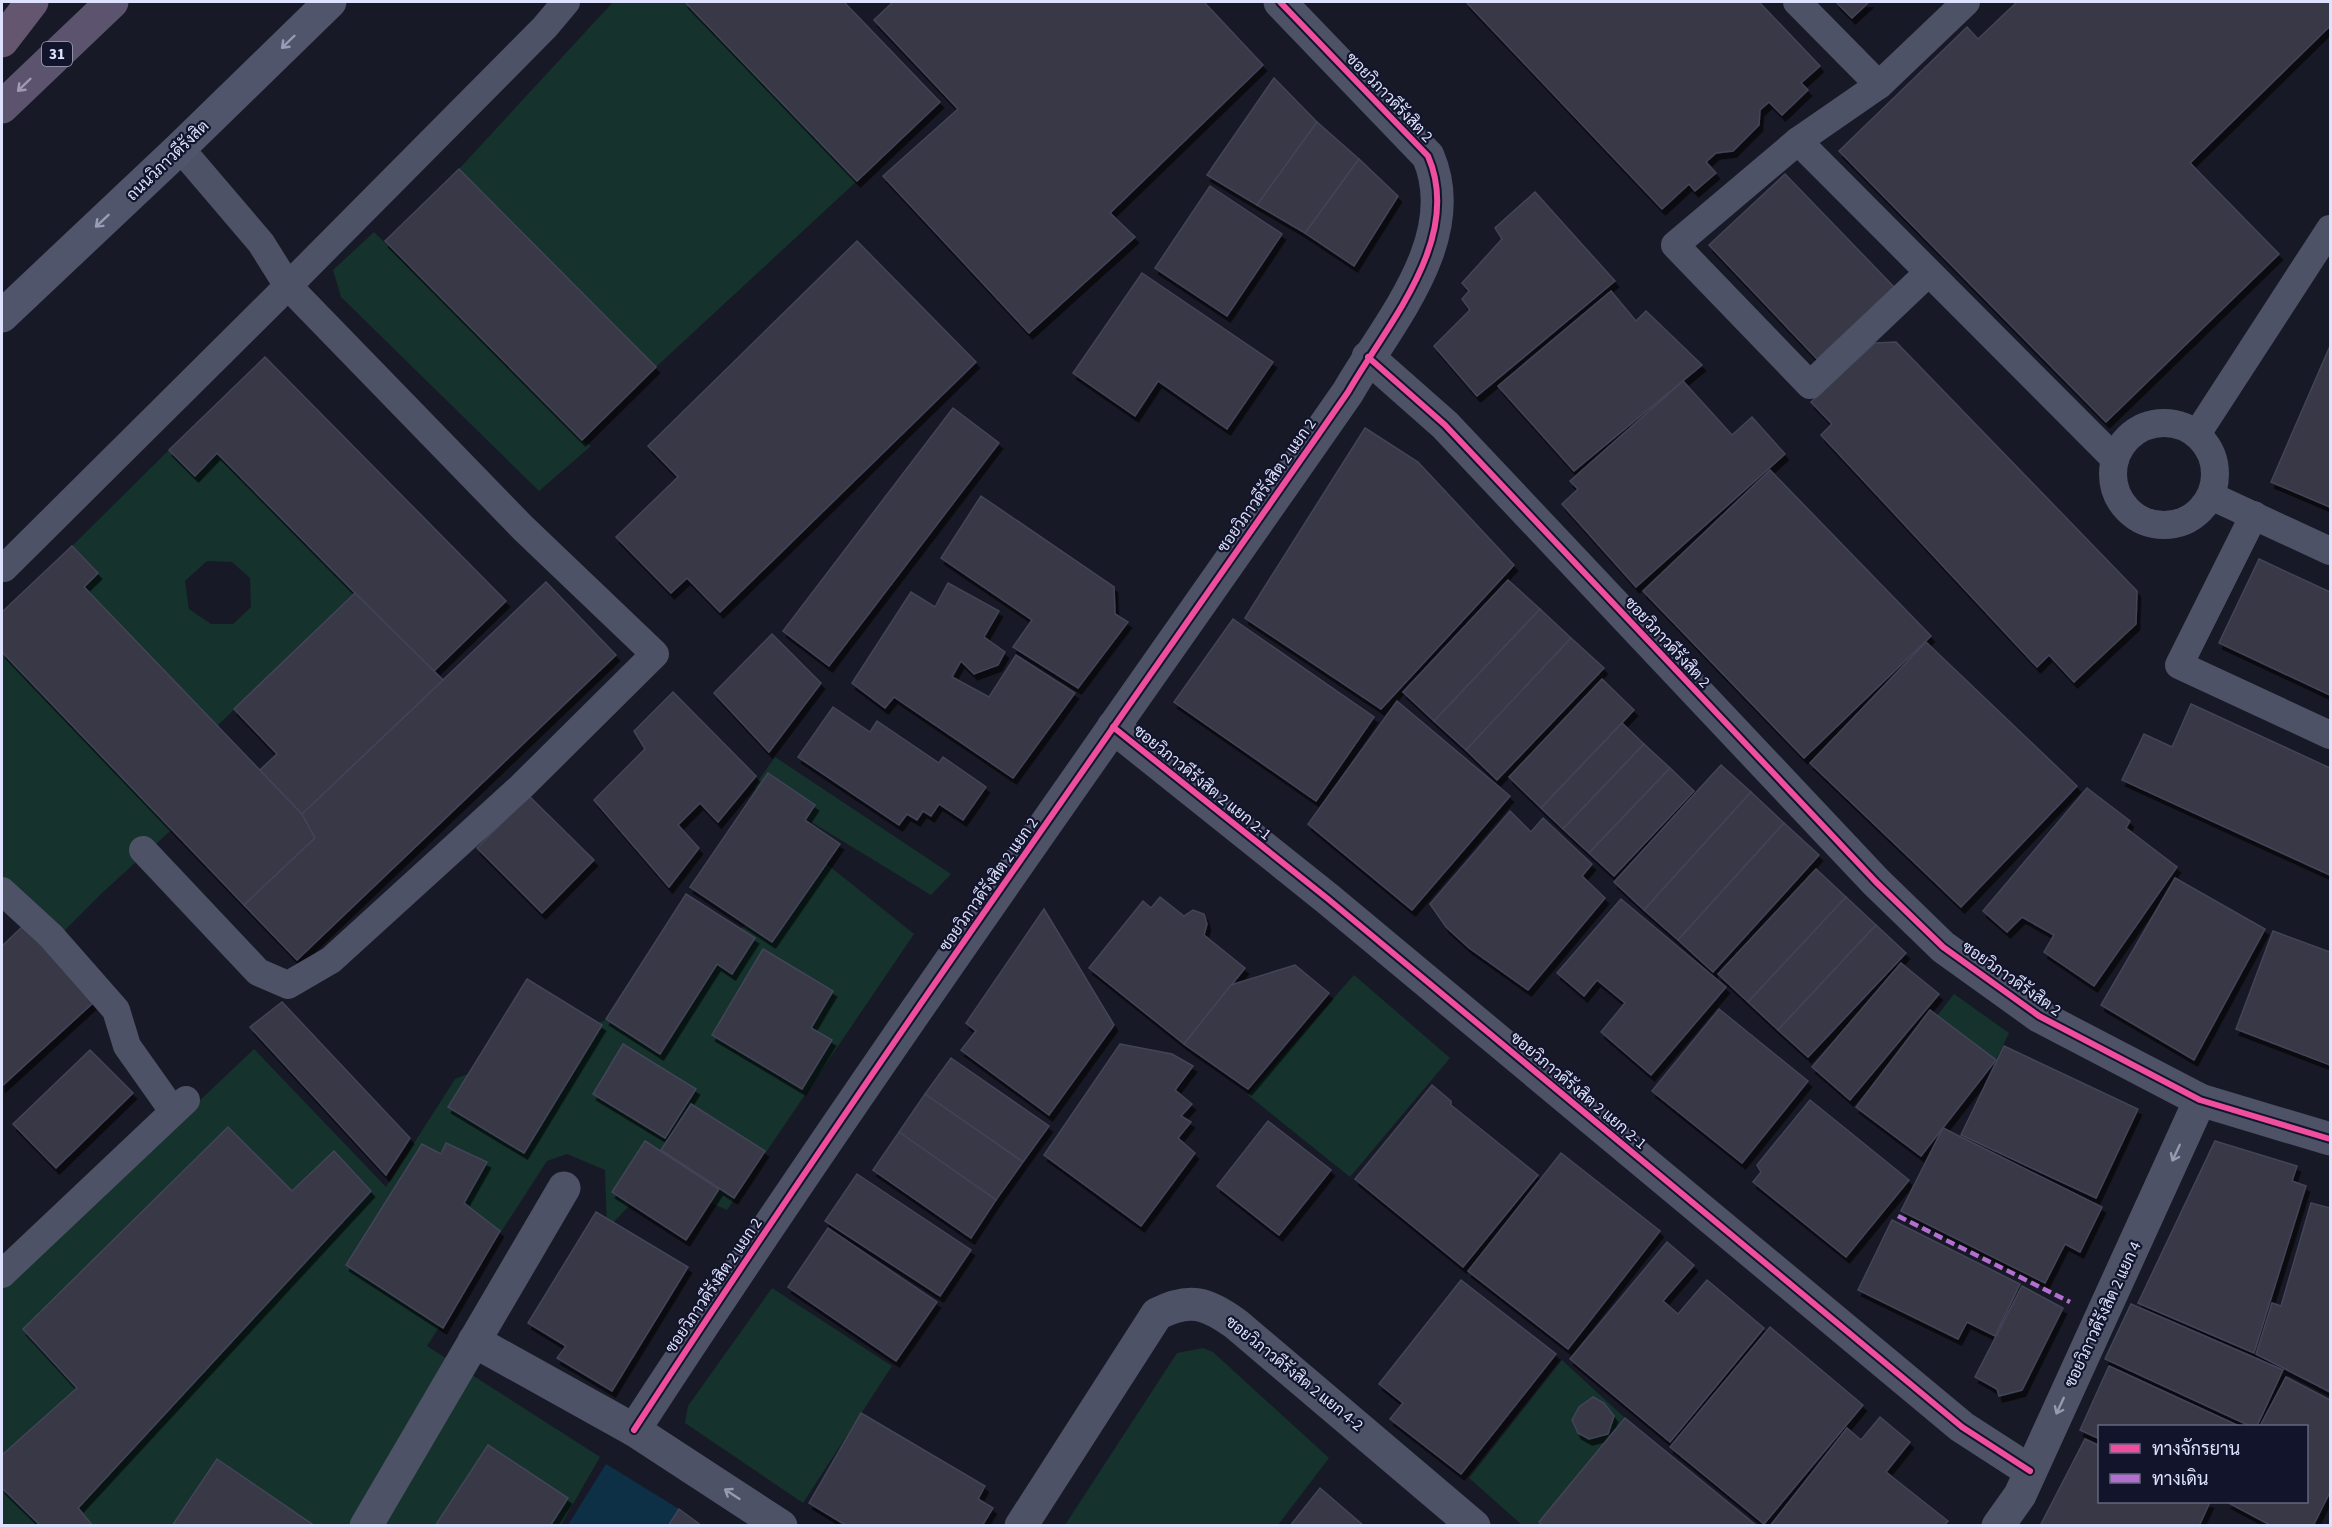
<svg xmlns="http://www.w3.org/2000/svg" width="2332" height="1527" font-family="'Source Sans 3',Sarabun,sans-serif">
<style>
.green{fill:#15322c;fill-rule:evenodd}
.water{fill:#0e3047}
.building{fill:#373847;stroke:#434458;stroke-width:1.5;filter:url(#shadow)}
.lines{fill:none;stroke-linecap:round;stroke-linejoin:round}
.service{stroke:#4e5266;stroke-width:28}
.minor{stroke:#4e5266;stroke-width:33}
.secondary{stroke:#51556c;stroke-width:33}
.trunk{stroke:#5c546e;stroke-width:33}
.motorway{stroke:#64566f;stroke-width:33}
.quiet{stroke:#b36fd0;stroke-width:4.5;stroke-dasharray:9 4.5;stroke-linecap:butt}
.cycleway-casing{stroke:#12142c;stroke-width:10}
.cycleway{stroke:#ef4d9e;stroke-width:6}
.oneway{stroke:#989cb5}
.oneway2{stroke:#9d9bb6}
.oneway3{stroke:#969ab2}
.labels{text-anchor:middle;stroke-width:4.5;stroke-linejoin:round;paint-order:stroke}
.shield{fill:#12142c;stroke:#a1a4bf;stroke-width:1.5}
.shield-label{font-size:15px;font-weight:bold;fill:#dee2fe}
.street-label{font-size:16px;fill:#dee2fe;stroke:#12142c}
</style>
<defs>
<filter id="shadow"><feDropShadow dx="3.5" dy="6" stdDeviation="0" flood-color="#0009"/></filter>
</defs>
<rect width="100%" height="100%" fill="#181926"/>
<!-- green -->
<g class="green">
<polygon points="613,2 685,2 857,181 656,367 459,169"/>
<polygon points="374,232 582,440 591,446 539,491 341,297 333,270"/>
<path d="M169,450L195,475L217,453L355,593L217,726L84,587L98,573L72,546ZM207,561L232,562L250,578L251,607L233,624H211L189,609L185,581Z"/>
<polygon points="2,641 179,823 103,892 62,933 2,881"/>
<polygon points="775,757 951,874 931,895 754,787"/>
<polygon points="823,861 914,934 727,1210 655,1179 607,1229 605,1170 567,1154 547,1161 427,1346 600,1457 561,1525 2,1526 2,1288 254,1049 386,1187 455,1079 619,1015 726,941"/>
<polygon points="1354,975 1450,1058 1350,1177 1248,1095"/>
<polygon points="1954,994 2009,1033 1996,1060 1937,1016"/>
<polygon points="772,1288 892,1366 803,1503 685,1423 688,1406"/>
<polygon points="1203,1348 1213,1352 1329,1458 1278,1525 1065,1525 1177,1353"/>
<polygon points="1562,1360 1625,1418 1542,1525 1522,1525 1469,1478"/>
</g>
<!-- water -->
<polygon class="water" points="606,1464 679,1509 668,1525 568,1525"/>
<!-- building -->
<g class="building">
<polygon points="685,2 844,2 940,102 857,181"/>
<polygon points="893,2 1204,2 1263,65 1110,213 1135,237 1029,333 883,176 958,109 874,20"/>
<polygon points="1466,2 1759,2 1820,66 1801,83 1808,90 1782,115 1769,102 1760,110 1759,125 1733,151 1716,153 1706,162 1716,173 1695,191 1689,184 1662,209"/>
<polygon points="1836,2 1869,2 1852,18"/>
<polygon points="2017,2 2330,2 2330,26 2190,163 2279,254 2106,422 1839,151 1967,27 1978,39"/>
<polygon points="1274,78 1317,122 1257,205 1207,175"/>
<polygon points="1317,122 1359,159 1305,233 1257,205"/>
<polygon points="1359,159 1398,196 1354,266 1305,233"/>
<polygon points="459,169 656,367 582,440 385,241"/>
<polygon points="1785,174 1894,287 1817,359 1709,245"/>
<polygon points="1210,186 1282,234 1227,316 1155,268"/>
<polygon points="1535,192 1615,281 1477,396 1434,346 1470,310 1462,299 1469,291 1462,283 1502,239 1495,228"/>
<polygon points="857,241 976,362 720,612 687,578 671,593 616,537 678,477 648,446"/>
<polygon points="1142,273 1273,362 1227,429 1158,381 1135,416 1073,373"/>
<polygon points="1611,291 1636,321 1646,311 1702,365 1574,471 1498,386"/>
<polygon points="1896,342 2137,591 2136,624 2074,682 2049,655 2037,667 1821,435 1832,424 1811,402 1875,343"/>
<polygon points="2330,346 2330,507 2271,482"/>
<polygon points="265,357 506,601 433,672 217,453 195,476 169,450"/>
<polygon points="1683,381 1732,435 1752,417 1785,454 1636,587 1562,504 1578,489 1570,481"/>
<polygon points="953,408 999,443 829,666 783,631"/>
<polygon points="1365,428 1418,462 1514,565 1381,709 1245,618"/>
<polygon points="1770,470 1931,636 1804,758 1643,591"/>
<polygon points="981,496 1114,587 1115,614 1128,622 1078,688 1013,647 1032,620 941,558"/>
<polygon points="72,546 98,573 84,587 302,814 315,838 244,905 2,652 2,612"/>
<polygon points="2259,559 2330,592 2330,695 2219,643"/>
<polygon points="1508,580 1540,609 1434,721 1403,692"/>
<polygon points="546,582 616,655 297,960 244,905 315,838 302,814"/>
<polygon points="948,583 999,611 984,637 1005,652 998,665 974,674 961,661 952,677 989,697 1016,655 1075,693 1013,778 894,697 885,708 852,683 911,592 935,607"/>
<polygon points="355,593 443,680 302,814 260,770 277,754 234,709"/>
<polygon points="1540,609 1571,638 1466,750 1434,721"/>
<polygon points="1233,619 1374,717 1316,801 1174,702"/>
<polygon points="772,634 821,683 769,752 714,693"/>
<polygon points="1571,638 1604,668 1497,780 1466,750"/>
<polygon points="1926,642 2077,786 1961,907 1810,763"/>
<polygon points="1602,679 1634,710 1541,808 1509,777"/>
<polygon points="673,692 756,776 718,822 700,803 678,825 699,848 669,887 594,800 645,749 634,731"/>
<polygon points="1397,701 1510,796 1412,910 1308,824"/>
<polygon points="2191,704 2330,768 2330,875 2122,780 2144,734 2172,747"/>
<polygon points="833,707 870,732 877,721 939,763 943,757 986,787 963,820 939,804 931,816 923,811 917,820 907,814 899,825 798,757"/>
<polygon points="1622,723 1644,744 1563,829 1541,808"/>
<polygon points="1644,744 1670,768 1589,853 1563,829"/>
<polygon points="1721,765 1751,792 1644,910 1614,882"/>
<polygon points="1670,768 1694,791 1614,876 1589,853"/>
<polygon points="768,773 815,805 805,820 840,844 772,942 690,887"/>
<polygon points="2087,788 2130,821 2126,828 2177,867 2094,986 2044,952 2054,935 2022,917 2007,932 1983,911"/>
<polygon points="1751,792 1784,823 1678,940 1644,910"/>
<polygon points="529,796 594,860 542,913 477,848"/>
<polygon points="1510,811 1531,832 1543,818 1592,864 1582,876 1605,898 1528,990 1469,948 1446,927 1430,904"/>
<polygon points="1784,823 1819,855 1713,972 1678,940"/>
<polygon points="1816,869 1846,897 1748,1002 1718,974"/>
<polygon points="2175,878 2265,929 2194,1060 2101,1005"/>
<polygon points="686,894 755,938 732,974 717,964 660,1054 606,1019"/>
<polygon points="1160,897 1184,916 1193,910 1204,914 1207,924 1204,935 1245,968 1184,1044 1089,968 1143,901 1151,908"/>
<polygon points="1846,897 1876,925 1778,1030 1748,1002"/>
<polygon points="1621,899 1726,987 1651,1075 1601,1032 1625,1003 1597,980 1584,996 1557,973"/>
<polygon points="1044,909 1114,1025 1049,1115 961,1050 976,1031 966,1023"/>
<polygon points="1876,925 1906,953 1808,1057 1778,1030"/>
<polygon points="23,926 94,1002 2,1086 2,946"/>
<polygon points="2273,931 2330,952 2330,1065 2236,1029"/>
<polygon points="763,949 833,991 811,1028 832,1040 802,1089 712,1035"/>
<polygon points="1901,963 1939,994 1850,1100 1812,1067"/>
<polygon points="1295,965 1329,993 1248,1089 1184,1044 1231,985"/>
<polygon points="527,979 602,1025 524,1153 448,1107"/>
<polygon points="282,1002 410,1138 386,1175 250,1027"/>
<polygon points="1719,1009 1808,1081 1742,1163 1652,1091"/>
<polygon points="1930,1010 1996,1060 1921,1156 1856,1107"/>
<polygon points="623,1044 696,1089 665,1138 593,1094"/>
<polygon points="1120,1044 1172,1054 1193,1066 1175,1090 1192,1104 1181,1116 1191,1122 1178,1138 1195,1153 1141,1226 1044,1155"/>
<polygon points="2004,1046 2138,1109 2096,1198 1961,1135"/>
<polygon points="90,1050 133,1093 56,1168 13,1124"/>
<polygon points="951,1058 1049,1126 1023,1162 925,1094"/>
<polygon points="1432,1085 1451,1101 1451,1105 1538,1175 1463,1267 1355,1179"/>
<polygon points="925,1094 1023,1162 996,1200 899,1132"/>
<polygon points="1810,1100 1909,1180 1846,1257 1753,1182 1761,1172 1757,1165"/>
<polygon points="691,1104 765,1151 734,1198 661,1150"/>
<polygon points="1268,1121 1331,1170 1279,1235 1217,1186"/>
<polygon points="228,1127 292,1191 334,1151 371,1191 78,1508 93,1526 41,1526 2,1488 2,1455 77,1388 23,1329"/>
<polygon points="1943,1128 2102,1207 2080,1252 2065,1244 2045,1283 1901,1211"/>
<polygon points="899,1132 996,1200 971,1238 873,1170"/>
<polygon points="645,1141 719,1189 686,1240 612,1192"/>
<polygon points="2215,1141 2297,1166 2292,1181 2306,1186 2254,1353 2138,1303"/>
<polygon points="446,1143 487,1162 464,1203 500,1231 443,1328 346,1265 422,1144 441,1154"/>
<polygon points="1561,1153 1660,1231 1568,1349 1468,1271"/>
<polygon points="857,1174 971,1250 940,1296 825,1221"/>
<polygon points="2311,1203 2330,1208 2330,1392 2256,1354 2272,1303 2281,1306"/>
<polygon points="596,1212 688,1267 612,1391 557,1358 566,1346 528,1323"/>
<polygon points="1892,1220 2020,1284 1995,1336 1967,1322 1958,1339 1858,1290"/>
<polygon points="828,1228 937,1302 896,1361 788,1287"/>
<polygon points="1667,1242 1694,1265 1663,1301 1678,1314 1707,1280 1764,1328 1670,1442 1570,1359"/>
<polygon points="1461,1280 1556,1354 1461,1474 1390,1419 1403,1403 1379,1384"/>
<polygon points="2022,1286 2063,1308 2022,1390 1999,1396 1997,1389 1975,1377"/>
<polygon points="2131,1304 2283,1370 2257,1426 2250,1426 2105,1359"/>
<polygon points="1770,1327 1863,1405 1764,1524 1670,1447"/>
<polygon points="2109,1366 2239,1426 2100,1426 2100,1439 2080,1430"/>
<polygon points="2286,1377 2330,1400 2330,1492 2313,1526 2272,1526 2227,1502 2306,1502 2306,1426 2260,1426"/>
<polygon points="1593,1397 1604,1403 1614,1416 1608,1434 1589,1439 1578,1433 1572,1420 1579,1407"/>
<polygon points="861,1413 985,1486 978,1499 993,1508 982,1526 847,1526 809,1503"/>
<polygon points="1880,1417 1910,1442 1886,1472 1948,1521 1944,1526 1770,1526 1847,1428 1861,1440"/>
<polygon points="1625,1418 1757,1526 1543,1526 1539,1522"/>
<polygon points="2085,1439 2100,1446 2100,1502 2210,1502 2199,1526 2040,1526"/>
<polygon points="488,1445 568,1498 550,1526 435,1526"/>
<polygon points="217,1459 315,1526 172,1526"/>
<polygon points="1320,1488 1364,1526 1290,1526"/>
<polygon points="679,1509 702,1526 668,1526"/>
</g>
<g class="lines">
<!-- service -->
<g class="service">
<polyline points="1797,2 1879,85"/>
<polyline points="1966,2 1879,85 1798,141 2115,459"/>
<polyline points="1798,141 1675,245 1810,385 1928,273"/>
<circle cx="2164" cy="474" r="51"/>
<polyline points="2197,434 2330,229"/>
<polyline points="2211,496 2330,551"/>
<polyline points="2254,515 2179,665 2330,735"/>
<polyline points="4,568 288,286 545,27 566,2"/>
<polyline points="143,850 258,972 288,985 331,960 521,787 655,654 523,528 288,286 261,243 180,148"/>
<polyline points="2,891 51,936 116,1010 127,1046 173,1111"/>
<polyline points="2,1274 186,1100"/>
</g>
<!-- minor -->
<g class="minor">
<polyline points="1368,357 1445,425 1876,882 1943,947 2039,1016 2200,1100 2330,1139"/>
<polyline points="1113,727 1328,899 1962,1427 2030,1471"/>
<polyline points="474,1341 634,1430 781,1526"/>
<path d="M634,1430C863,1078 1108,737 1348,392C1387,324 1464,239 1428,156L1280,2"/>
<polyline points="366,1526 564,1188"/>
<path d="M1021,1526L1157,1314C1190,1297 1207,1303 1236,1324L1474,1526"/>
<polyline points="1998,1526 2020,1495 2200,1100"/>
</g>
<!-- secondary -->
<polyline class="secondary" points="2,316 180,148 330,2"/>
<!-- trunk -->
<polyline class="trunk" points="2,107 112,2"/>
<!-- motorway -->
<polyline class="motorway" points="2,41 32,2"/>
<!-- quiet -->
<polyline class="quiet" points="1898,1216 2070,1302"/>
<defs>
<g id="cycleway">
<polyline points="1368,357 1445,425 1876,882 1943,947 2039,1016 2200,1100 2330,1139"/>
<polyline points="1113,727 1328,899 1962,1427 2030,1471"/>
<path d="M634,1430C863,1078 1108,737 1348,392C1387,324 1464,239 1428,156L1280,2"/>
</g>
</defs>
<!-- cycleway casing -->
<use href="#cycleway" class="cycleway-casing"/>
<!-- cycleway -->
<use href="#cycleway" class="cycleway"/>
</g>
<!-- one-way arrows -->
<defs><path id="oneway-shaft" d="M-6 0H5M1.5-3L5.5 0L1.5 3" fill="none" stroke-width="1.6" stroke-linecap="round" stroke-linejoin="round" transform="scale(1.5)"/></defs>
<g class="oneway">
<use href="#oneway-shaft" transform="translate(288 42) rotate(136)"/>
<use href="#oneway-shaft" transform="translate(102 221) rotate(137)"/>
</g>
<use class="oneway2" href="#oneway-shaft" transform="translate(24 85) rotate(136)"/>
<g class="oneway3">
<use href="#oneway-shaft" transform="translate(2176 1153) rotate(115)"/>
<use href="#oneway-shaft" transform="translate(2060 1406) rotate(115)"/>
<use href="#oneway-shaft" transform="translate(732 1494) rotate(-147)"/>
</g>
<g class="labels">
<!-- shield labels -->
<rect class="shield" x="42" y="42" width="30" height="24" rx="4.5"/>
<g class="shield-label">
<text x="57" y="59">31</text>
</g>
<!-- street labels -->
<g class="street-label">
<text transform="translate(1390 97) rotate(46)" y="6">ซอยวิภาวดีรังสิต 2</text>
<text transform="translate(167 160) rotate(-44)" y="6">ถนนวิภาวดีรังสิต</text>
<text transform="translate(1266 485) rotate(-55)" y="6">ซอยวิภาวดีรังสิต 2 แยก 2</text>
<text transform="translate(1668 642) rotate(47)" y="6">ซอยวิภาวดีรังสิต 2</text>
<text transform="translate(1203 782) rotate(39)" y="6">ซอยวิภาวดีรังสิต 2 แยก 2-1</text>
<text transform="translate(988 884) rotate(-55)" y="6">ซอยวิภาวดีรังสิต 2 แยก 2</text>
<text transform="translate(2012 978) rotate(35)" y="6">ซอยวิภาวดีรังสิต 2</text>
<text transform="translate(1579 1090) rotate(40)" y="6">ซอยวิภาวดีรังสิต 2 แยก 2-1</text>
<text transform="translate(713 1285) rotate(-56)" y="6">ซอยวิภาวดีรังสิต 2 แยก 2</text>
<text transform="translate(2102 1314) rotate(-65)" y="6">ซอยวิภาวดีรังสิต 2 แยก 4</text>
<text transform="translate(1295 1373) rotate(39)" y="6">ซอยวิภาวดีรังสิต 2 แยก 4-2</text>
</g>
</g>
<!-- border -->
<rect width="2332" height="1527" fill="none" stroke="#dee2fe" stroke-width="6"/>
<!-- legend -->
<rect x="2098" y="1425" width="210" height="78" fill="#12142c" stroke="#646680" stroke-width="1.5"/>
<rect x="2110" y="1444" width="30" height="9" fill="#ef4d9e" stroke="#646680" stroke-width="1.5"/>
<text x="2152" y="1455" font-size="18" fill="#dee2fe">ทางจักรยาน</text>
<rect x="2110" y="1474" width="30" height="9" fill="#b36fd0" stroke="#646680" stroke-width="1.5"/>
<text x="2152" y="1485" font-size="18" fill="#dee2fe">ทางเดิน</text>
</svg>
